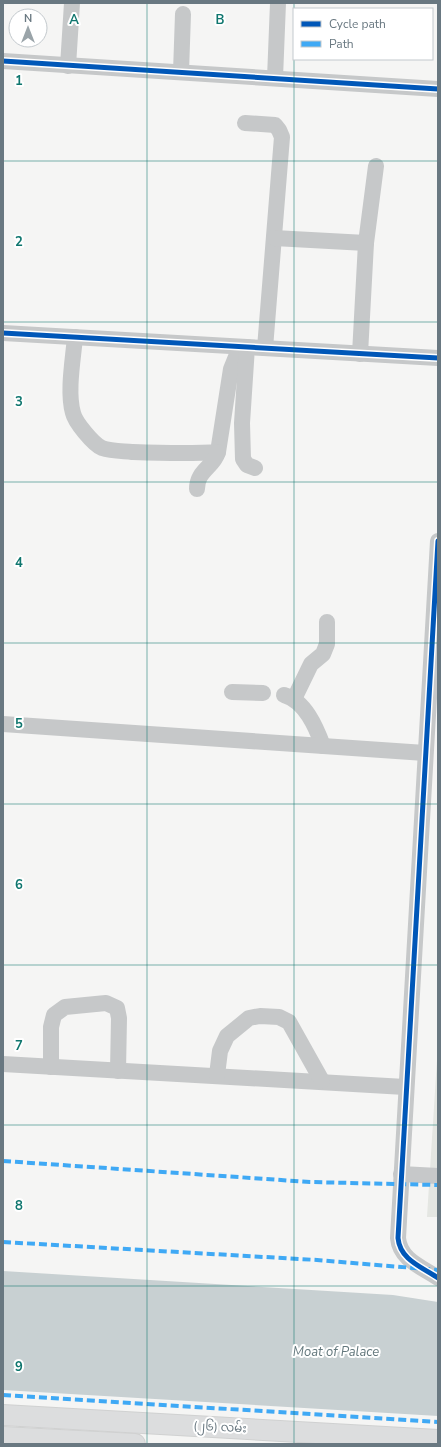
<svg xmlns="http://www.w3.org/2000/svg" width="441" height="1447" font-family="'Nunito Sans','Noto Sans Myanmar',sans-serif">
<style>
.green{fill:#e4e6e2}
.water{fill:#c8d0d2}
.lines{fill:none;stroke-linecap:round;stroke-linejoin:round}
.major-casing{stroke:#d0d1d1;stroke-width:22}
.minor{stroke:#c6c8c9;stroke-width:16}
.major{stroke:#dcddde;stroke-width:20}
.quiet{stroke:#3fa9f5;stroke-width:4;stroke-dasharray:8 4;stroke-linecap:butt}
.cycleway-casing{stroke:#fff;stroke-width:8}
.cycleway{stroke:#0057b8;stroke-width:5}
.grid{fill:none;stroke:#0f766e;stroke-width:1;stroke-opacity:0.55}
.labels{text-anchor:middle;stroke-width:4;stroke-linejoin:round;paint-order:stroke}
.street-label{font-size:12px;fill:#697881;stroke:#fff}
.water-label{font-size:13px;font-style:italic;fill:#64787d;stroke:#fff}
.grid-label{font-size:13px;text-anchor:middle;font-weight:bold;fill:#0f766e;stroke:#fff;stroke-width:4;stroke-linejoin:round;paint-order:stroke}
</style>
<rect width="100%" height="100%" fill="#f5f5f4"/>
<!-- green -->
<polygon class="green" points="438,1044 438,1217 427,1217"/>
<!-- water -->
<polygon class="water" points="3,1271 393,1295 438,1302 438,1416 3,1390"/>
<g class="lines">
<defs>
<g id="major">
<polyline points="3,1415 438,1440"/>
<polyline points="3,1437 135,1444"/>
</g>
</defs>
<!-- major casing -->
<use href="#major" class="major-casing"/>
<!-- minor -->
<g class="minor">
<polyline points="3,61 438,89"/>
<polyline points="68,66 72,3"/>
<polyline points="181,72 183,14"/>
<polyline points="275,78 278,3"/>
<polyline points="245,123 275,125 279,130 282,137 265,348"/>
<polyline points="274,238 366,243"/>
<polyline points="3,333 438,358"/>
<path d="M75,337C73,360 67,392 73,413C75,422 93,444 102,448C111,451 122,451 132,452C161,453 189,454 218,452L231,369L240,347"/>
<polyline points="247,347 242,423 243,459 247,465 255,468"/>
<polyline points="360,354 366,243 376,166"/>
<path d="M197,489C197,470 213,468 218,452"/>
<path d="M438,541L398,1238C400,1260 422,1267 438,1278"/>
<polyline points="232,692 263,693"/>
<path d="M284,695C305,701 316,727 323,746"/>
<polyline points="294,699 311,664 323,654 327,644 327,622"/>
<polyline points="3,724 425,753"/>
<polyline points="3,1064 405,1087"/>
<polyline points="51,1067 51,1027 54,1015 65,1007 106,1003 117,1008 119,1018 118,1071"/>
<polyline points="217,1075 220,1051 227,1036 249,1018 260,1016 279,1017 289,1022 322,1081"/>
<polyline points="401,1174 438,1176"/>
</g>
<!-- major -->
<use href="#major" class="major"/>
<!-- quiet -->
<g class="quiet">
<polyline points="3,1161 310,1182 438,1185"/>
<polyline points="3,1242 317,1260 438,1270"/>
<polyline points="3,1395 438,1422"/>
</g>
<defs>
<g id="cycleway">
<polyline points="3,61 438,89"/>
<polyline points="3,333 438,358"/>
<path d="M438,541L398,1238C400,1260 422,1267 438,1278"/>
</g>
</defs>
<!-- cycleway casing -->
<use href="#cycleway" class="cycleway-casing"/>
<!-- cycleway -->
<use href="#cycleway" class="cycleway"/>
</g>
<!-- grid -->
<path class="grid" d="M147,3V1444M294,3V9M294,9V59M294,59V1444M3,161H438M3,322H438M3,482H438M3,643H438M3,804H438M3,965H438M3,1125H438M3,1286H438"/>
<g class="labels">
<!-- street labels -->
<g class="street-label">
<text transform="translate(220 1427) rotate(3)" y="4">(၂၆) လမ်း</text>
</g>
<!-- water labels -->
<g class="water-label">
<text x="336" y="1356">Moat of Palace</text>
</g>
</g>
<g class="grid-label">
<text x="74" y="24">A</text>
<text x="220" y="24">B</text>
<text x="19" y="85">1</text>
<text x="19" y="246">2</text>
<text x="19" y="406">3</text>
<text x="19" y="567">4</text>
<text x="19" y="728">5</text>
<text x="19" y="889">6</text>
<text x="19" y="1050">7</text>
<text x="19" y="1210">8</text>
<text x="19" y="1371">9</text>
</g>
<!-- border -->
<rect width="441" height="1447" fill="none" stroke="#697881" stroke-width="8"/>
<!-- legend -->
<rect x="293" y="8" width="140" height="52" fill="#ffffff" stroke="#c3c9cd"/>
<rect x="301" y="21" width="20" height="6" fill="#0057b8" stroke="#c3c9cd"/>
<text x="329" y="28" font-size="12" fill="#697881">Cycle path</text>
<rect x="301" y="41" width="20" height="6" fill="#3fa9f5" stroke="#c3c9cd"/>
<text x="329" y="48" font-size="12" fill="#697881">Path</text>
<!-- north arrow -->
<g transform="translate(28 28)"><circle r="19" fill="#ffffff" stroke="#c3c9cd"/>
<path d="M0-3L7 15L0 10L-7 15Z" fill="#9aa4a9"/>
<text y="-6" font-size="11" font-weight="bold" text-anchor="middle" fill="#697881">N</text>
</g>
</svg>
